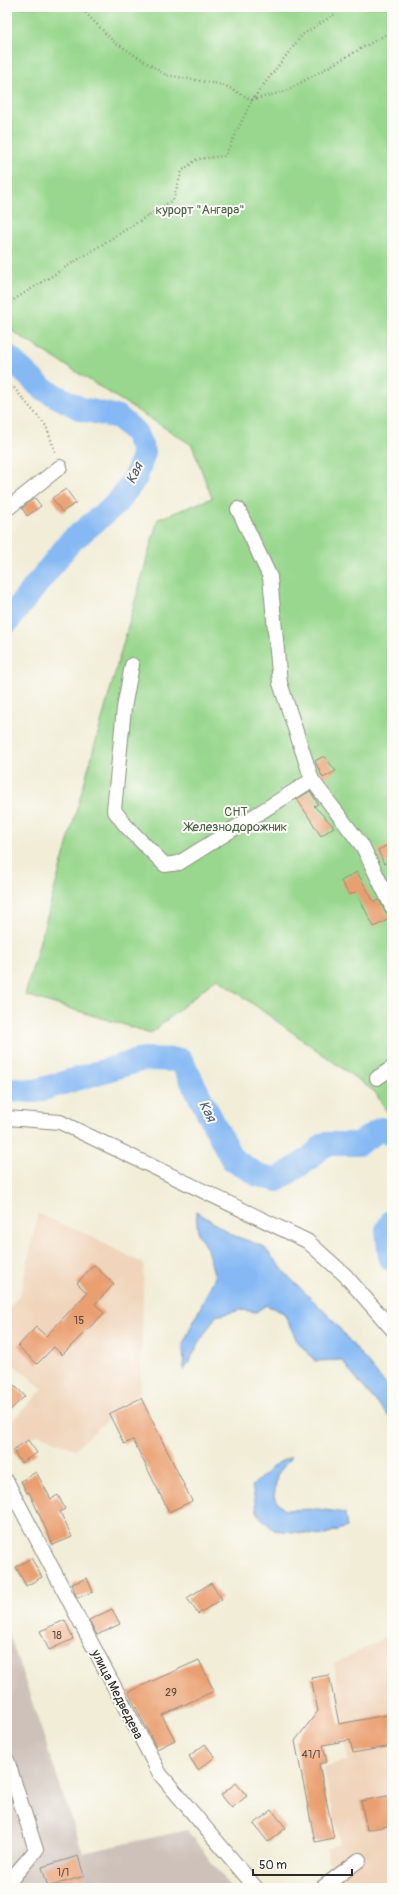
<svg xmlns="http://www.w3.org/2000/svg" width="399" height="1895" font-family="Pangolin,sans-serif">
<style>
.built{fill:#f0d5bc}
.industrial{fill:#cec1b9}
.green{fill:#98d78d;stroke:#62815c}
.water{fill:#86b9f4;stroke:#587290}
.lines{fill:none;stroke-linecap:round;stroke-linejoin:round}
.river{stroke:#86b9f4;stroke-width:24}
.building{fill:#ea9f70}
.minor-casing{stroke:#8e8c81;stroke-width:16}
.path{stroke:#8e8c81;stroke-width:2.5;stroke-dasharray:1 3;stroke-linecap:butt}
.minor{stroke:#fff;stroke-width:14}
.labels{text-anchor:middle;stroke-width:4;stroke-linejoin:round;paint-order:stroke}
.number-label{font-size:11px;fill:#5b483c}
.park-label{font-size:13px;fill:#4c5f48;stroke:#fdfcf7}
.street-label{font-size:13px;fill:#2b2b2b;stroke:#fdfcf7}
.water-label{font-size:14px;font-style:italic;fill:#4b5d71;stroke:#fdfcf7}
</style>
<rect width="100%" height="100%" fill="#fdfcf7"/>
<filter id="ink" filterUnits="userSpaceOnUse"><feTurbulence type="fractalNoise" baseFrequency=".025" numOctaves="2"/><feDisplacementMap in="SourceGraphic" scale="8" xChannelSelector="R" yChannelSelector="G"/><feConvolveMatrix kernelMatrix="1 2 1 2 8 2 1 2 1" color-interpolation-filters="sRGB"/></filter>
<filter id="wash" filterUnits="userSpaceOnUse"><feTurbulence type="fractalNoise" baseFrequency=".012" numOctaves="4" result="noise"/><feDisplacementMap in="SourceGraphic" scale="16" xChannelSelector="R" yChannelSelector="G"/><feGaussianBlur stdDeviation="0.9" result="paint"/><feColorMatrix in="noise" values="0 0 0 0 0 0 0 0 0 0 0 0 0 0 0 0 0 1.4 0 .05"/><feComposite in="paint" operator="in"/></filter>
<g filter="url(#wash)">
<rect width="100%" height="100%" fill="#f1edd7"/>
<!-- built -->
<g class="built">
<polygon points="38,1214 84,1233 144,1264 140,1391 75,1449 39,1434 7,1451 7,1426 43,1389 7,1359 7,1311 21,1293"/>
<polygon points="392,1634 392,1888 334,1888 326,1849 340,1843 323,1767 348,1760 334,1664"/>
</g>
<!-- industrial -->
<polygon class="industrial" points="7,1628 83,1853 187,1830 231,1888 7,1888"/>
<!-- green -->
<polygon class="green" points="7,7 392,7 392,431 390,432 392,448 392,1120 375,1092 217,978 151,1033 25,995 158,519 212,498 192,445 7,328"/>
<!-- water -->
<g class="water">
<polygon points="196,1211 232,1235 263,1246 289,1277 330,1317 392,1392 392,1420 351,1373 342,1360 315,1361 297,1341 284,1313 266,1305 256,1312 241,1310 216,1316 200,1341 184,1371 183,1344 215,1277 207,1249 198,1234"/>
<polygon points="292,1456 277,1475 274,1497 284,1510 318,1509 345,1513 347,1527 322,1535 274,1530 258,1515 252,1486 276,1464"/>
</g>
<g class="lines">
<!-- river -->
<g class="river">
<polyline points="7,356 43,389 81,409 118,417 135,432 144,452 136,477 117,503 70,542 7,622"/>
<polyline points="7,1090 36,1091 144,1059 181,1060 232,1159 258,1175 277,1180 309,1159 325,1144 358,1144 381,1129 392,1134"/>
<polyline points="392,1221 387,1230 390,1257 392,1260"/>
</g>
</g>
<g id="blocks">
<!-- building -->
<g class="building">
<polygon points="66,489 76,503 62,512 52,498"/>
<polygon points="35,498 41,506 27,516 22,508"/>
<polygon points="324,756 336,771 323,778 315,761"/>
<polygon points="310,791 318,804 314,806 334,827 321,836 297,799"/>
<polygon points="392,843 392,860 384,864 378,850"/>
<polygon points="357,872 374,902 379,900 385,911 391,918 374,927 356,892 349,895 341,881"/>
<polygon points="94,1265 114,1284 95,1304 104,1313 62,1355 54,1347 37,1364 18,1346 36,1327 46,1336 87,1293 77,1283"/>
<polygon points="13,1384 25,1396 7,1413 7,1390"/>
<polygon points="141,1398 192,1501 169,1512 133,1440 124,1444 109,1414"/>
<polygon points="28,1440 37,1453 21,1463 13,1450"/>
<polygon points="36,1472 51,1499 58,1495 65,1509 60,1512 72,1537 53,1545 29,1492 27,1493 21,1481"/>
<polygon points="31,1558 42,1577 26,1586 16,1567"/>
<polygon points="87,1578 93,1592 77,1598 72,1584"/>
<polygon points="211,1583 222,1599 198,1614 187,1598"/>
<polygon points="112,1609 120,1624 97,1635 89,1620"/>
<polygon points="65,1620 73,1639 49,1650 40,1631"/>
<polygon points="199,1660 214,1691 162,1715 175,1740 157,1749 128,1692"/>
<polygon points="329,1675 339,1724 392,1714 392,1746 353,1753 350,1740 323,1745 327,1762 319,1764 334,1838 315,1842 295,1741 318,1711 311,1678"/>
<polygon points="205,1744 215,1757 198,1770 189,1756"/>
<polygon points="236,1783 247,1796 232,1808 221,1795"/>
<polygon points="392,1795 392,1825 367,1830 361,1801"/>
<polygon points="272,1810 286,1828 268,1842 254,1824"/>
<polygon points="78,1856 84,1876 48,1887 42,1867"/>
</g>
</g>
</g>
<g filter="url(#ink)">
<use href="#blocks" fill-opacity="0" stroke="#8e8c81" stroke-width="1"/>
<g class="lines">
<defs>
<g id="minor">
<polyline points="7,509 60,467"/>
<polyline points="238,509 270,577 280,683 312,780 363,847 392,907"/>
<polyline points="132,665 124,708 114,810 126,826 165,865 179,863 312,780"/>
<polyline points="377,1078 392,1068"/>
<polyline points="7,1118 60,1122 307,1241 345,1275 392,1329"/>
<polyline points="7,1482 160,1774 256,1888"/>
<polyline points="7,1760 36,1850 7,1884"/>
<polyline points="322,1888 359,1860"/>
</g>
</defs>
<!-- minor casing -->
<use href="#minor" class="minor-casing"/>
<!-- path -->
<g class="path">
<polyline points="80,7 113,41 166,75 224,85 252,100 302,35 335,14 338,7"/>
<polyline points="7,257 8,302"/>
<polyline points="7,304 173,200 182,171 197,159 225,156 252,100 286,91 392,31"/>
<polyline points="7,384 14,388 46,426 56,454"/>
</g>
<!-- minor -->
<use href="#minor" class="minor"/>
</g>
</g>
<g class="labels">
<!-- number labels -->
<g class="number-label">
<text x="79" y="1324">15</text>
<text x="57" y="1639">18</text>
<text x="171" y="1696">29</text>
<text x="311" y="1758">41/1</text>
<text x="63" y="1876">1/1</text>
</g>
<!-- park labels -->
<g class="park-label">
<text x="200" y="214">курорт "Ангара"</text>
<text x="236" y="816">СНТ<tspan x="236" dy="15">Железнодорожник</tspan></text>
</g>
<!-- street labels -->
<g class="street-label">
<text transform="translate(118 1694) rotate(63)" y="5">улица Медведева</text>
</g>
<!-- water labels -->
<g class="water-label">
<text transform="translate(134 473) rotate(-65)" y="5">Кая</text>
<text transform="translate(208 1111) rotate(63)" y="5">Кая</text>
</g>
</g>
<!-- margin -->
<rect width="399" height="1895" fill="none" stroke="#fdfcf7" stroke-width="24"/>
<!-- scale -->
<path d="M253 1869v6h99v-6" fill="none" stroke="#2b2b2b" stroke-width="2"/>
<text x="259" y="1869" font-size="12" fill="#2b2b2b" stroke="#fdfcf7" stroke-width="3" paint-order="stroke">50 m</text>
</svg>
